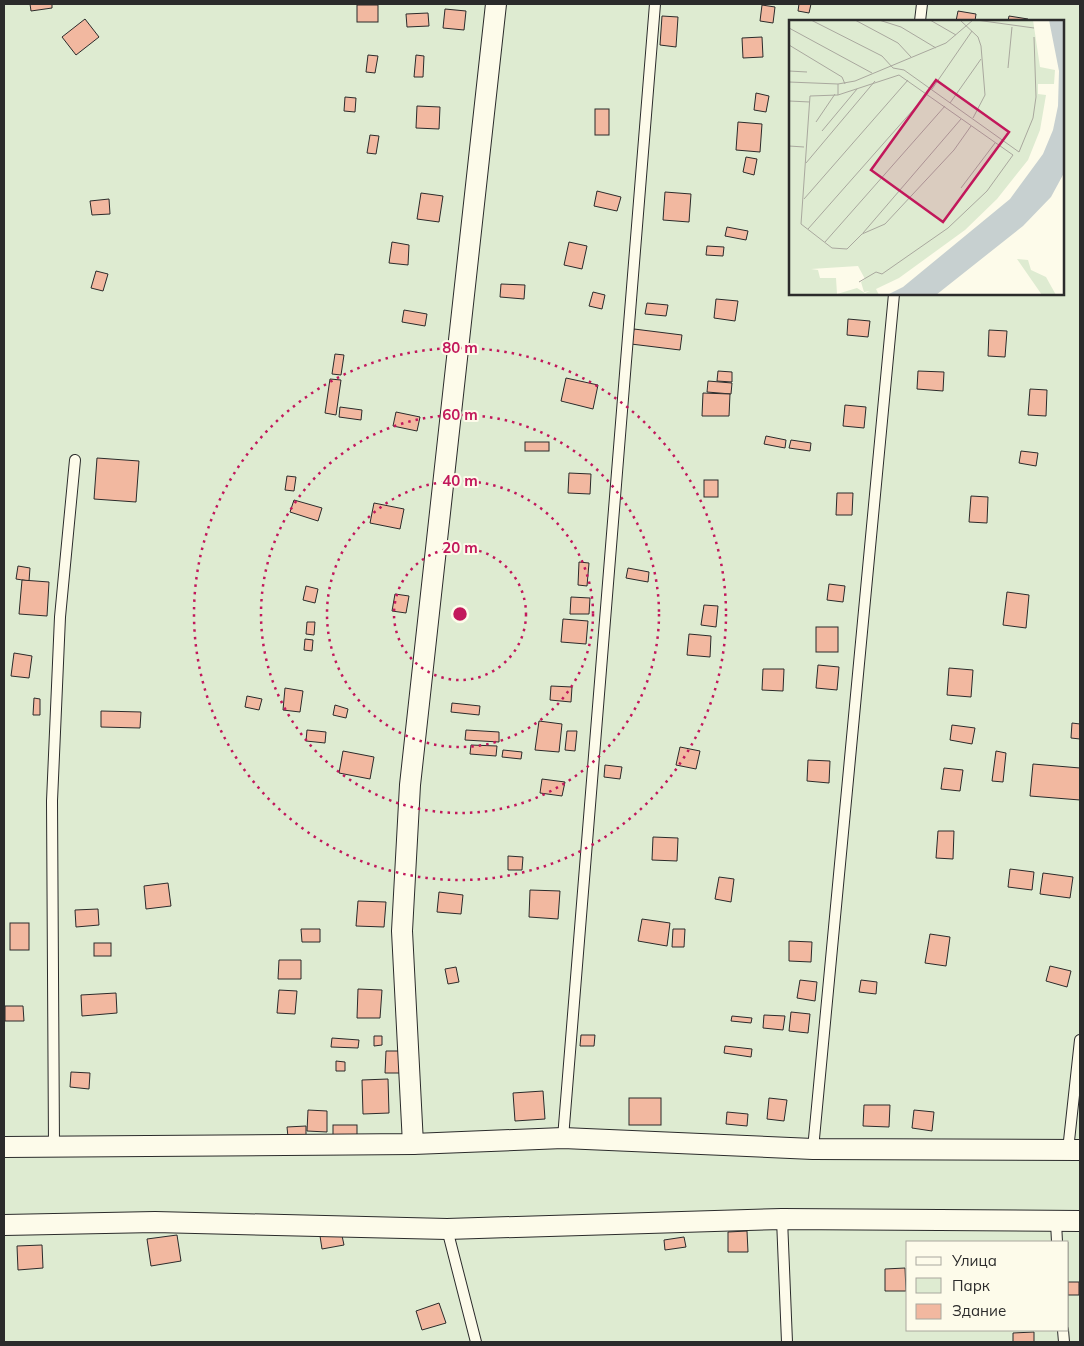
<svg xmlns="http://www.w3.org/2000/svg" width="1084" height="1346" font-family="Mulish,sans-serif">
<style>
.green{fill:#deebd1;stroke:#74746e;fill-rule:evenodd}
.building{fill:#f2b8a0;stroke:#2b2b2b}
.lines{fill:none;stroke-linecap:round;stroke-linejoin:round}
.lane-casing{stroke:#2b2b2b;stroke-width:12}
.street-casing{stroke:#2b2b2b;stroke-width:22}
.lane{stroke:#fdfbea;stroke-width:10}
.street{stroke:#fdfbea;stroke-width:20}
.ring{fill:none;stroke:#c2185b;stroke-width:2.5;stroke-dasharray:2.5 5}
.inset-road{fill:none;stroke:#a9a89e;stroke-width:1}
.view{fill:#c2185b;fill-opacity:0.15;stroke:#c2185b;stroke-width:2.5}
.inset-edge{fill:none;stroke:#2b2b2b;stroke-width:2.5}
.centre{fill:#c2185b;stroke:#fdfbea;stroke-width:2.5}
.ring-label{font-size:15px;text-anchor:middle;font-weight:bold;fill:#c2185b;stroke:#fdfbea;stroke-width:4;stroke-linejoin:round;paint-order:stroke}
</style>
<rect width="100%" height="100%" fill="#fdfbea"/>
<!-- green -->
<path class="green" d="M4,4H1080V1342H4ZM790,21H1063V294H790ZM908,1242H1068V1330H908Z"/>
<!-- building -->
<g class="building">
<polygon points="30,4 52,4 52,8 31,11"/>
<polygon points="799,4 811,4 809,13 798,11"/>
<rect x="357" y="5" width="21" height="17"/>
<polygon points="762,5 775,7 773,23 760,21"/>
<polygon points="445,9 466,11 464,30 443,28"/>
<polygon points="958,11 976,14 975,21 956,21"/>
<polygon points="428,13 429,26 407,27 406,14"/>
<polygon points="662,16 678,17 676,47 660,45"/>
<polygon points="1009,16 1028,19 1028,21 1008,21"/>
<polygon points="85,19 99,37 76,55 62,37"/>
<polygon points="762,37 763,57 743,58 742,38"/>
<polygon points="368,55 378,56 375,73 366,72"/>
<polygon points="416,55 424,56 423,77 414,77"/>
<polygon points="756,93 769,96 766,112 754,110"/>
<polygon points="345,97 356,98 355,112 344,111"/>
<polygon points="417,106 440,107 439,129 416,128"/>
<rect x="595" y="109" width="14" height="26"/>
<polygon points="738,122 762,124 760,152 736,150"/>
<polygon points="370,135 379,136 376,154 367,153"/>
<polygon points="746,157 757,159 754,175 743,172"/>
<polygon points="597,191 621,197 617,211 594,206"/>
<polygon points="665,192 691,194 689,222 663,220"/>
<polygon points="421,193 443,196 439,222 417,219"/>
<polygon points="109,199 110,214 92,215 90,201"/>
<polygon points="727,227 748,231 746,240 725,236"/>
<polygon points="392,242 409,245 408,265 389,263"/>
<polygon points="569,242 587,246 582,269 564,265"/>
<polygon points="707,246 724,247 723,256 706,255"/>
<polygon points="96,271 108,274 103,291 91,288"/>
<polygon points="501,284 525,285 524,299 500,297"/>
<polygon points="593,292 605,295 602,309 589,306"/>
<polygon points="716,299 738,301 735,321 714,318"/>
<polygon points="647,303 668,305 666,316 645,314"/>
<polygon points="404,310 427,314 425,326 402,322"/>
<polygon points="848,319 870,321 868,337 847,335"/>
<polygon points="634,329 682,335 680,350 631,344"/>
<polygon points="989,330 1007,331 1005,357 988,356"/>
<polygon points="335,354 344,355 341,375 332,374"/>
<polygon points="718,371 732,372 732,382 717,381"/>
<polygon points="918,371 944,372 943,391 917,389"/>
<polygon points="566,378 598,385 593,409 561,401"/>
<polygon points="330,379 341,380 336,415 325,413"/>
<polygon points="708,381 732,383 731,394 707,392"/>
<polygon points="1030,389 1047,390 1046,416 1028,415"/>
<polygon points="703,393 730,394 729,416 702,416"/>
<polygon points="845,405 866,407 864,428 843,426"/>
<polygon points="340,407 362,410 361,420 339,417"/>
<polygon points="396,412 420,417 417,431 393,426"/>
<polygon points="766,436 786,440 785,448 764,444"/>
<polygon points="791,440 811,443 810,451 789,448"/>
<rect x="525" y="442" width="24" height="9"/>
<polygon points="1021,451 1038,453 1036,466 1019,463"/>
<polygon points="97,458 139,461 136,502 94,499"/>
<polygon points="569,473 591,474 590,494 568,493"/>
<polygon points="287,476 296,477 294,491 285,490"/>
<rect x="704" y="480" width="14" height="17"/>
<polygon points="837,493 853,493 852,515 836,515"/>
<polygon points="971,496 988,497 987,523 969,522"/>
<polygon points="294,500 322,508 318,521 290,512"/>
<polygon points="374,503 404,509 400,529 370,523"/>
<polygon points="579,562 589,563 587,586 578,585"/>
<polygon points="18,566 30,568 29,581 16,579"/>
<polygon points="628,568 649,572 648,582 626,578"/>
<polygon points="22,580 49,582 47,616 19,614"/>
<polygon points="829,584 845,586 843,602 827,600"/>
<polygon points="306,586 318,589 315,603 303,600"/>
<polygon points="1007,592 1029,595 1026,628 1003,625"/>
<polygon points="395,594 409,596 406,613 392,611"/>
<polygon points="571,597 590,598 589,614 570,614"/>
<polygon points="704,605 718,606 716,627 701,625"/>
<polygon points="563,619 588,621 586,644 561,642"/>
<polygon points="307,622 315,622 314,635 306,634"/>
<rect x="816" y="627" width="22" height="25"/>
<polygon points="689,634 711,636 710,657 687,655"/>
<polygon points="305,639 313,640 312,651 304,650"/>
<polygon points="14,653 32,656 29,678 11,676"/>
<polygon points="818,665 839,667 837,690 816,688"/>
<polygon points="949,668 973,670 971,697 947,695"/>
<polygon points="763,669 784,669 783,691 762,690"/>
<polygon points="551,686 572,687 571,702 550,700"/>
<polygon points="285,688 303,691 300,712 283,710"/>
<polygon points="247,696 262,699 259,710 245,707"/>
<polygon points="34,698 40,699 40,715 33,715"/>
<polygon points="452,703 480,706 479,715 451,712"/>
<polygon points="335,705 348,709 346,718 333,715"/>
<polygon points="101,711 141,712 140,728 101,727"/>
<polygon points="539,721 562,724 559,752 535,750"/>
<polygon points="1072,723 1080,724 1080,739 1071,738"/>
<polygon points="952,725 975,728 972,744 950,740"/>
<polygon points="307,730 326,732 325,743 306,741"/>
<polygon points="466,730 499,732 499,742 465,740"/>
<polygon points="567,731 577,731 575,751 565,750"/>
<polygon points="471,745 497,746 496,756 470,754"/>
<polygon points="680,747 700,751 696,769 676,765"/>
<polygon points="503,750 522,752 521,759 502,757"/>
<polygon points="343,751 374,757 370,779 339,773"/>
<polygon points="996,751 1006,753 1003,782 992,781"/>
<polygon points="808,760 830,761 829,783 807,781"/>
<polygon points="1033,764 1080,768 1080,800 1030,796"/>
<polygon points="605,765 622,767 620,779 604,777"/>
<polygon points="944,768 963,770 960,791 941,789"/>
<polygon points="542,779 565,782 562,796 540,793"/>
<polygon points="938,831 954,831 953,859 936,858"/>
<polygon points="653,837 678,838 677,861 652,860"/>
<polygon points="508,856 523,857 522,870 508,870"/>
<polygon points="1010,869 1034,872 1032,890 1008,887"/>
<polygon points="1043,873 1073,877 1070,898 1040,894"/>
<polygon points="719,877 734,879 731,902 715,899"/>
<polygon points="168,883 171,906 146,909 144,886"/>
<polygon points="530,890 560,891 558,919 529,917"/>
<polygon points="439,892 463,895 461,914 437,912"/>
<polygon points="358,901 386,902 384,927 356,926"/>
<polygon points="98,909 99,925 76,927 75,910"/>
<polygon points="642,919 670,923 667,946 638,941"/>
<rect x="10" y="923" width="19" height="27"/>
<polygon points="301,929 320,929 320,942 302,942"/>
<polygon points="673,929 685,929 684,947 672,947"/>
<polygon points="930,934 950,937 946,966 925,963"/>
<polygon points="789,941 812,942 811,962 789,961"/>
<rect x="94" y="943" width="17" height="13"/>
<polygon points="279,960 301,960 301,979 278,979"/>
<polygon points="1050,966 1071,971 1067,987 1046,981"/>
<polygon points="456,967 459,982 448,984 445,969"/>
<polygon points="800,980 817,982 815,1001 797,998"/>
<polygon points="861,980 877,982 876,994 859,992"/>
<polygon points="358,989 382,990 380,1018 357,1018"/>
<polygon points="279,990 297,991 295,1014 277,1013"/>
<polygon points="116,993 117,1013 82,1016 81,995"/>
<polygon points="5,1006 23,1006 24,1021 5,1021"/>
<polygon points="791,1012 810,1014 808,1033 789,1031"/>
<polygon points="764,1015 785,1016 783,1030 763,1028"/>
<polygon points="732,1016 752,1018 751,1023 731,1021"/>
<polygon points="581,1035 595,1035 594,1046 580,1046"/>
<polygon points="374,1036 382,1036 382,1045 374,1046"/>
<polygon points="332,1038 359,1040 358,1048 331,1047"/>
<polygon points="725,1046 752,1049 751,1057 724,1053"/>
<polygon points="386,1051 400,1051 400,1073 385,1073"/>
<polygon points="336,1061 345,1062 345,1071 336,1071"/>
<polygon points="71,1072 90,1073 89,1089 70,1087"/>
<polygon points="388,1079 389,1113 363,1114 362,1080"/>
<polygon points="543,1091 545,1119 515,1121 513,1093"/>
<rect x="629" y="1098" width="32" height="27"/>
<polygon points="769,1098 787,1100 784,1121 767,1119"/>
<polygon points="864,1105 890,1105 889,1127 863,1126"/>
<polygon points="308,1110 327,1111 327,1132 307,1131"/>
<polygon points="914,1110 934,1112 932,1131 912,1128"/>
<polygon points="727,1112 748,1114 747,1126 726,1124"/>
<rect x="333" y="1125" width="24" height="11"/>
<polygon points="306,1126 306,1136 288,1137 287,1127"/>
<polygon points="341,1231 344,1245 322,1249 320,1236"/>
<polygon points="747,1231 748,1252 728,1252 728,1232"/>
<polygon points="177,1235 181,1261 151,1266 147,1239"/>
<polygon points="684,1237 686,1247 665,1250 664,1240"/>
<polygon points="42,1245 43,1268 18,1270 17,1246"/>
<polygon points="905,1268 906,1291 885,1291 885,1269"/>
<rect x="1068" y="1282" width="11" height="13"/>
<polygon points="439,1303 446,1323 422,1330 416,1311"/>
<polygon points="1034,1332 1034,1342 1013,1342 1013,1333"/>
</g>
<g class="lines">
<defs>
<g id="lane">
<polyline points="920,21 922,4"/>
<polyline points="563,1138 655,4"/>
<polyline points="54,1146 52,801 60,617 75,460"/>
<polyline points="813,1149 894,294"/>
<polyline points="1068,1150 1080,1040"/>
<polyline points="782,1219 787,1342"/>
<polyline points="1056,1222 1057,1242"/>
<polyline points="447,1229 476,1342"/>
<polyline points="1063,1330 1064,1342"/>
</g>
<g id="street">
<polyline points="413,1144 402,931 410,785 496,4"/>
<polyline points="4,1147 413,1144 563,1138 813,1149 1080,1150"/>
<polyline points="4,1225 155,1222 447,1229 782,1219 1080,1221"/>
</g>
</defs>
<!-- lane casing -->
<use href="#lane" class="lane-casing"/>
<!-- street casing -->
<use href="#street" class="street-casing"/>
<!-- lane -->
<use href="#lane" class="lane"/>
<!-- street -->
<use href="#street" class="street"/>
</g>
<!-- distance rings -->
<g class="ring">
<circle cx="460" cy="614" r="66"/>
<circle cx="460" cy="614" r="133"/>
<circle cx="460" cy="614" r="199"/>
<circle cx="460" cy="614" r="266"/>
</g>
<!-- overview -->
<g transform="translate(789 20)">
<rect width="275" height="275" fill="#fdfbea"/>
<path d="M0,0H244L251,47L266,50L265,64H249V74L257,75L251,110L239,140L208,179L176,210L110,258L87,269L90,275H0ZM69,246L76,259L72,262L75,272L81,271L76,273L68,268L48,274L47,258H31L29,250L22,249ZM228,239L239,240L242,250L257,257L267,275H253Z" fill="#deebd1" fill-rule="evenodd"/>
<path d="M260,0H275V153L262,177L234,206L147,275H98L114,267L221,179L254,134L264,110L269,86L270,51Z" fill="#c7d0d0"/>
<path class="inset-road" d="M22,0L93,36L104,48L115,50L230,132L244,98L247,77L245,17M66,0L109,23L122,37M90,0L112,7L147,28M141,0L167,15M171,0L189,17L192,26L196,75L184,98M187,0L245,8M0,8L83,53M0,25L53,57L56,64M219,48L223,7M0,51L18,52M0,62L49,64L66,61L157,23L184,0M49,64V75L21,76L12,204L43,228L58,229L73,214L96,204L165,130L182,106M143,69L183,11M49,75L110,55L224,135L198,171L159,208L93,254L87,252L70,262M0,81L21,82M161,83L192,39M27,102L46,74M33,111L68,69M0,126L15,127M17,143L86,61M172,168L206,123M15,179L119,60M19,209L139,73M74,213L172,99M36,222L156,86"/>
<path class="view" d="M147,60L220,112L154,202L82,150Z"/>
<rect width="275" height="275" class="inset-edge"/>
</g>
<circle cx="460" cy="614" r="8" class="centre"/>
<g class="ring-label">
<text x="460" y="353">80 m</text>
<text x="460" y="420">60 m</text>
<text x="460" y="486">40 m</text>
<text x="460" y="553">20 m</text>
</g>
<!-- border -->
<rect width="1084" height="1346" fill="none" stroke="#2b2b2b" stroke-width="10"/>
<!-- legend -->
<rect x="906" y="1241" width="162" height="90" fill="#fdfbea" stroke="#a9a89e"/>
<rect x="916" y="1257" width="25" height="8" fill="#fdfbea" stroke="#a9a89e"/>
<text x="952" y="1266" font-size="15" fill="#2b2b2b">Улица</text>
<rect x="916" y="1278" width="25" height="15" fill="#deebd1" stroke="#a9a89e"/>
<text x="952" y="1291" font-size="15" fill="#2b2b2b">Парк</text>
<rect x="916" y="1304" width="25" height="15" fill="#f2b8a0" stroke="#a9a89e"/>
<text x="952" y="1316" font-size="15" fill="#2b2b2b">Здание</text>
</svg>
